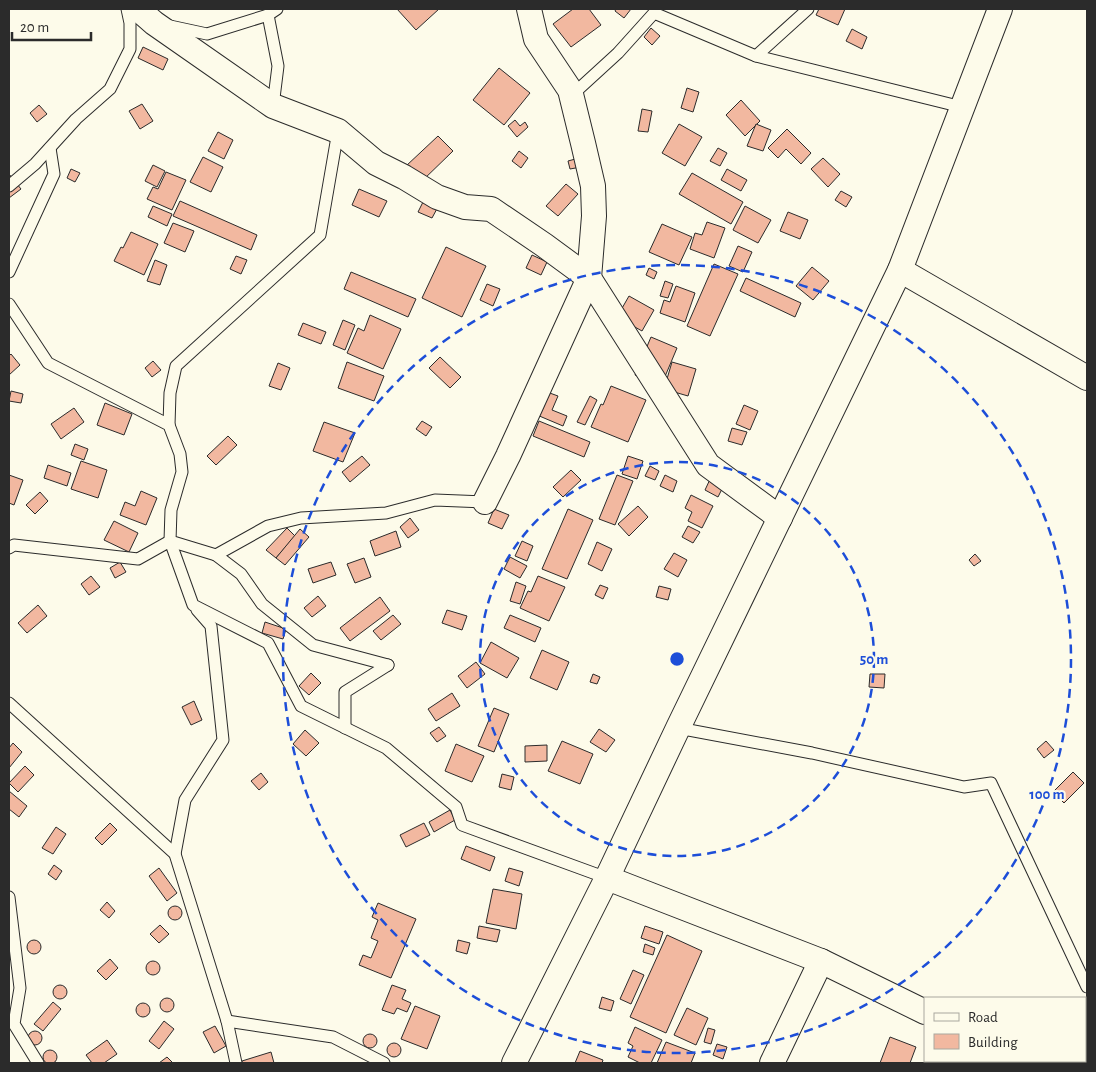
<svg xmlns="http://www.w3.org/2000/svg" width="1096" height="1072" font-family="'Alegreya Sans',sans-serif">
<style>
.building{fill:#f2b8a0;stroke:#2b2b2b}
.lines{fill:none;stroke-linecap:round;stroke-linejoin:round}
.lane-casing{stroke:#2b2b2b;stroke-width:13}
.street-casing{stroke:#2b2b2b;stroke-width:26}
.lane{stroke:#fdfbea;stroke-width:11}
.street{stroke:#fdfbea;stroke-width:24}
.ring{fill:none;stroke:#1d4ed8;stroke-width:2.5;stroke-dasharray:9 6}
.centre{fill:#1d4ed8;stroke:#fdfbea;stroke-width:2.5}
.ring-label{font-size:15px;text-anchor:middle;font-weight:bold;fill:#1d4ed8;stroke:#fdfbea;stroke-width:4;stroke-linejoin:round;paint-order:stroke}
</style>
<rect width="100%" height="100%" fill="#fdfbea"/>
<!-- building -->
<g class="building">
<polygon points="397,9 439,9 416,30"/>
<polygon points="573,9 589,9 601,25 571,47 553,24"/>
<polygon points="616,9 631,9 624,18 615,11"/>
<polygon points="819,9 845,9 838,25 816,15"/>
<polygon points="651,28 660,36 652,45 644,37"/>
<polygon points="852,29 867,37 862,49 846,41"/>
<polygon points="143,47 168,59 163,70 138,58"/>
<polygon points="499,68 530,93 504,125 473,100"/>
<polygon points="687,88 699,92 693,112 681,108"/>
<polygon points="741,100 760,121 745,136 726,115"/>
<polygon points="142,104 153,121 140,129 129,111"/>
<polygon points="39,105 47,114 37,122 30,113"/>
<polygon points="642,109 652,111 648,132 638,131"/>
<polygon points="515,120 520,126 525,122 528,127 517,137 508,126"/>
<polygon points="679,124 702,137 685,166 662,153"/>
<polygon points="756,124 771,130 763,151 747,146"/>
<polygon points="787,129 811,153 801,164 786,149 778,158 768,148"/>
<polygon points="218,132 233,140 224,159 208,151"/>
<polygon points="438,136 453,151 421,182 406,166"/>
<polygon points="718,148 727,153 720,166 710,161"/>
<polygon points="519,151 528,158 521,168 512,161"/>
<polygon points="203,157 223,167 211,192 190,182"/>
<polygon points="579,158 581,167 570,169 568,161"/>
<polygon points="823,158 840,174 828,187 811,169"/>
<polygon points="153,165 165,171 157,187 145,181"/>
<polygon points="71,169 80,173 75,182 67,178"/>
<polygon points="727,169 747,180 741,191 721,180"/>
<polygon points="166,172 186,180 172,210 147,199 153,187 158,189"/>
<polygon points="692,173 743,202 731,224 679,194"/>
<polygon points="9,174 21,189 9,198"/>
<polygon points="566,184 578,194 558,216 546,206"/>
<polygon points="359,189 387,201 379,217 352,205"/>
<polygon points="841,191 852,197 846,207 835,200"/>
<polygon points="425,198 439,205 432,218 418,212"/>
<polygon points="180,201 257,235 251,250 173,216"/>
<polygon points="153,206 172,214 167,226 148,217"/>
<polygon points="745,206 771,220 758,243 733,230"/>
<polygon points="788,212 808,220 800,239 780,231"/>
<polygon points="707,222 725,228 714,258 690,249 695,233 702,235"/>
<polygon points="173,223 194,231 185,252 164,243"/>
<polygon points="662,224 692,237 679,265 649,252"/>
<polygon points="131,232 158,244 144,275 114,261 121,247 123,248"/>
<polygon points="738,246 752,252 743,272 729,266"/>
<polygon points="446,247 486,266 462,317 422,298"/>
<polygon points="532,255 547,262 541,275 526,268"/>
<polygon points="236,256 247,260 241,274 230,269"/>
<polygon points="155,260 167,265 160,285 147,281"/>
<polygon points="714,264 738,274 710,336 687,326"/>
<polygon points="812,267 829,281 813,300 796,286"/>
<polygon points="649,268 657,272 654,279 646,275"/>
<polygon points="351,272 416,299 408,317 344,289"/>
<polygon points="746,278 801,303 795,317 740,291"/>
<polygon points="665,281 673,284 668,298 660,296"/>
<polygon points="487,284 500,289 493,306 480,300"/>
<polygon points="676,286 695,293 685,322 660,313 664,300 670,302"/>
<polygon points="629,296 654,310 642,331 617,317"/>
<polygon points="370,315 401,329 383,369 347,353 358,328 364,331"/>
<polygon points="343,320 355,325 345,350 333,345"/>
<polygon points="303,323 326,332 321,344 298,335"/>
<polygon points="651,337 677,348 661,386 635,375"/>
<polygon points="11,354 20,365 9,375 9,356"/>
<polygon points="440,357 461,377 450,388 429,368"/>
<polygon points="153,361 161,370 152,377 145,368"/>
<polygon points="347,362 384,376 374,401 338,388"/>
<polygon points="672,362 696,369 688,396 664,389"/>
<polygon points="278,363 290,368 281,390 269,386"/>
<polygon points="611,386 646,400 628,442 591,427 601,404 603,405"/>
<polygon points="11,391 23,394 21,403 9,401"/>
<polygon points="547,392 558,396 552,410 567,416 563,426 537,415"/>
<polygon points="590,396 597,400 585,425 577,422"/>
<polygon points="105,403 132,414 124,435 97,425"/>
<polygon points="744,405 758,411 750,430 736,424"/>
<polygon points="74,408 84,422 61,439 51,424"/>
<polygon points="422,421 432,427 426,436 416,429"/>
<polygon points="539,421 590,442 584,457 533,436"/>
<polygon points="324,422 355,433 343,462 313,451"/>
<polygon points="732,428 747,432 742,445 728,441"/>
<polygon points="228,436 237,445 216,465 207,456"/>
<polygon points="75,444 88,449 84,460 71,455"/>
<polygon points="362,456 370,465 350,482 342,472"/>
<polygon points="628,456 643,461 637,479 622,474"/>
<polygon points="81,461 107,470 98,498 71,489"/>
<polygon points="48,465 71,473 67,486 44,478"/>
<polygon points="650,466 659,471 655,480 645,476"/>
<polygon points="571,470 581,480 563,497 553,487"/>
<polygon points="9,475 23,480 14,505 9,503"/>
<polygon points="617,475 633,481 615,525 599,519"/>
<polygon points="665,475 677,481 673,492 660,486"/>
<polygon points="712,475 726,481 718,497 705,490"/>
<polygon points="141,491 157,498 146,525 120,515 125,502 135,506"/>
<polygon points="40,492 48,501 35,514 26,505"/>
<polygon points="691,495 713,506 702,528 688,521 692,512 685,508"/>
<polygon points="638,506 648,517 629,536 618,524"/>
<polygon points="494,509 509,515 502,529 488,523"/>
<polygon points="568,509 593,520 567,579 542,569"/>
<polygon points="410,518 419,530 408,538 400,527"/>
<polygon points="114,521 138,533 129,552 104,540"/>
<polygon points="688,526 700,532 693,543 682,537"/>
<polygon points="287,528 295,536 276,558 266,550"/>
<polygon points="300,529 309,537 285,565 276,558"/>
<polygon points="396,531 401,547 375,556 370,541"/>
<polygon points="522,541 533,546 527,561 515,556"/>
<polygon points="597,542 612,549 602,571 588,564"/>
<polygon points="674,553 687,560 678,577 664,569"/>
<polygon points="975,554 981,561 974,566 969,560"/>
<polygon points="510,557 527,566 520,578 504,569"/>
<polygon points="364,558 371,577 355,583 347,564"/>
<polygon points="120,562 126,572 115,578 110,568"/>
<polygon points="331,562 336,575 313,583 308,569"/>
<polygon points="91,576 100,587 89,595 81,584"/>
<polygon points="538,576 565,587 549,621 520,608 528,591 531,592"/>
<polygon points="516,582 526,586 520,604 510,601"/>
<polygon points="600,585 608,588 603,599 595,595"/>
<polygon points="659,586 671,589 668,600 656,597"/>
<polygon points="318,596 326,606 312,617 304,608"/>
<polygon points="380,597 390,611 350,641 340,628"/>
<polygon points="38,605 47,616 27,633 18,623"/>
<polygon points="447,610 467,616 462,630 442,623"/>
<polygon points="393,615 401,624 381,640 373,631"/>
<polygon points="510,615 541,628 535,642 504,628"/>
<polygon points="265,622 286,629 283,639 262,633"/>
<polygon points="491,642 519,658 507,678 480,663"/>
<polygon points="542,650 569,662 557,690 530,678"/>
<polygon points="476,662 485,674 467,688 458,676"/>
<polygon points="311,673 321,683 309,695 299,686"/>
<polygon points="593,674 600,677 597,684 590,682"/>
<polygon points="870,674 885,674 884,688 869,687"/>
<polygon points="452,693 460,706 436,721 428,709"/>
<polygon points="194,701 202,720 191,725 182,707"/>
<polygon points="494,708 509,714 494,752 478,746"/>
<polygon points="439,727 446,736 437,742 430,733"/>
<polygon points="599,729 615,740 606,752 590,742"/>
<polygon points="305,730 319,743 306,756 293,744"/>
<polygon points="562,741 593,754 580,784 548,771"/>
<polygon points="1046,741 1054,750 1044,758 1037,749"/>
<polygon points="13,743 22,752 9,768 9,748"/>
<polygon points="456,744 484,756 472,782 445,771"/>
<polygon points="547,745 547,761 525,762 525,746"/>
<polygon points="25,766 34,775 18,792 9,783"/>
<polygon points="1073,772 1084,783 1064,803 1053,792"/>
<polygon points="261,773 268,782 259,790 251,781"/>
<polygon points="502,774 514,777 511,790 499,787"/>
<polygon points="9,791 27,806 19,817 9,809"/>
<polygon points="450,810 455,820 434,832 429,822"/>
<polygon points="110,823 117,830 102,845 95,838"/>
<polygon points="424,823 430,835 406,847 400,835"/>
<polygon points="56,827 66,834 53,854 42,848"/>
<polygon points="466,846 495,857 490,871 461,859"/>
<polygon points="54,865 62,871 56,880 48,874"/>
<polygon points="159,868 177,893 167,901 149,876"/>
<polygon points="509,868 523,872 519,886 505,881"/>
<polygon points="493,889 522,894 516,929 486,923"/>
<polygon points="107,902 115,911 109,918 100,910"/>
<polygon points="378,903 416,919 391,978 359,965 363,955 371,958 378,941 371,938 378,920 372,917"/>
<circle cx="175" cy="913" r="7"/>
<polygon points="160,925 169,934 159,943 150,934"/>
<polygon points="479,926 500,930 497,942 477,938"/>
<polygon points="645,926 663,932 659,944 641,938"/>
<polygon points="667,935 702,951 666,1033 630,1017"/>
<circle cx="34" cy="947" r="7"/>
<polygon points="458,940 470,943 467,954 456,951"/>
<polygon points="645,944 655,948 653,955 643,952"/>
<polygon points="110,959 118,968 106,980 97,971"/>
<circle cx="153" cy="968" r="7"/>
<polygon points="633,970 644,975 631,1004 620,999"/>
<circle cx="60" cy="992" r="7"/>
<polygon points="392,985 406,990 402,999 411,1003 407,1012 397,1008 394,1014 382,1010"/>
<polygon points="602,997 614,1001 611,1011 599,1008"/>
<circle cx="167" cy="1005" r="7"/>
<polygon points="53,1002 61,1009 43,1031 34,1024"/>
<circle cx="143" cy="1010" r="7"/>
<polygon points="415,1006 440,1016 427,1049 401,1039"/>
<polygon points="687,1008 708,1018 696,1045 674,1035"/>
<polygon points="164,1021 174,1029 159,1049 149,1041"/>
<polygon points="215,1026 226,1046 214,1053 203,1032"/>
<polygon points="635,1027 662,1040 651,1063 640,1063 628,1057 633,1046 628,1043"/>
<polygon points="708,1028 715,1030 711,1044 704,1042"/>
<circle cx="35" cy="1038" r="7"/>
<circle cx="370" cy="1041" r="7"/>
<polygon points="890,1037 916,1047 910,1063 880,1063"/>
<polygon points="107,1040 117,1054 104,1063 92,1063 86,1055"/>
<polygon points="666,1042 695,1053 691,1063 657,1063"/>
<circle cx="394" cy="1050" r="7"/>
<polygon points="717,1044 727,1047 723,1059 713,1055"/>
<circle cx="50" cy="1057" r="7"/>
<polygon points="580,1051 603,1060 602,1063 575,1063"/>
<polygon points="271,1052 274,1063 242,1063 242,1061"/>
<polygon points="167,1057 173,1063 159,1063"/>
</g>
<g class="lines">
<defs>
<g id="lane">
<polyline points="268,15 278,66 273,106"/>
<polyline points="170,26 207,34 268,15 277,9"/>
<polyline points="756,56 808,9"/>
<polyline points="571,96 618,53 654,13 756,56 962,107"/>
<polyline points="9,186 35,164 76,119 110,89 130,49 130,23 127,9"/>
<polyline points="9,272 54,174 50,148"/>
<polyline points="9,304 48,363 169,425 180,454 182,472 171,510 170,541 216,555 268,526 301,518 386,513 435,500 485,502"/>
<polyline points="169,425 170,393 176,366 320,235 338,131"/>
<polyline points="9,548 14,545 138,559 170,541 193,605 268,643 301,706 386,748 456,807 462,825 607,878"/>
<polyline points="216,555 241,574 262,604 313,645 388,665"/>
<polyline points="9,703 175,854 227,1021 236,1063"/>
<polyline points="345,728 345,692 388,665"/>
<polyline points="678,728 812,753 964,787 991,783 1087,987"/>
<polyline points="175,854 185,800 223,740 211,626 197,610"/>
<polyline points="9,897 20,988 14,1024 38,1063"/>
<polyline points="227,1021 333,1037 384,1063"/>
</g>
<g id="street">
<polyline points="138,9 154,23 273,106 338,131 376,163 404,177 437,197 465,207 491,209 544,245 589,278 708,465 780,518"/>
<polyline points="900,270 1087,378"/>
<polyline points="485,502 508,456 589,278 594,216 593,186 583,143 570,90 536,39 529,9"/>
<polyline points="607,878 821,961 925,1012"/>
<polyline points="1026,1061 1031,1063"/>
<polyline points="514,1063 607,878 678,728 900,270 1000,9"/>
<polyline points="772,1063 821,961"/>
</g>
</defs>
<!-- lane casing -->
<use href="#lane" class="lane-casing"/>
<!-- street casing -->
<use href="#street" class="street-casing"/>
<!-- lane -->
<use href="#lane" class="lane"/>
<!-- street -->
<use href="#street" class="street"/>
</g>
<!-- distance rings -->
<g class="ring">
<circle cx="677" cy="659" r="197"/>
<circle cx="677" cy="659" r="394"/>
</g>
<circle cx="677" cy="659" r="8" class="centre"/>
<g class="ring-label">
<text x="874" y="664">50 m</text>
<text x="1047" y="799">100 m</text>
</g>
<!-- border -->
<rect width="1096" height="1072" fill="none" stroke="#2b2b2b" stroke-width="20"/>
<!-- legend -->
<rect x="924" y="997" width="162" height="65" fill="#fdfbea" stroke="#a9a89e"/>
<rect x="934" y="1013" width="25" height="8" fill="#fdfbea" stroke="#a9a89e"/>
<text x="968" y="1022" font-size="15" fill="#2b2b2b">Road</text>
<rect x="934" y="1034" width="25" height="15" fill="#f2b8a0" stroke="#a9a89e"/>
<text x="968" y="1047" font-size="15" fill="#2b2b2b">Building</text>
<!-- scale -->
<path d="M12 32v8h79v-8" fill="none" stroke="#2b2b2b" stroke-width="2.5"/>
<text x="20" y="32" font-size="15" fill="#2b2b2b" stroke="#fdfbea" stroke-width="4" paint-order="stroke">20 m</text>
</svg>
